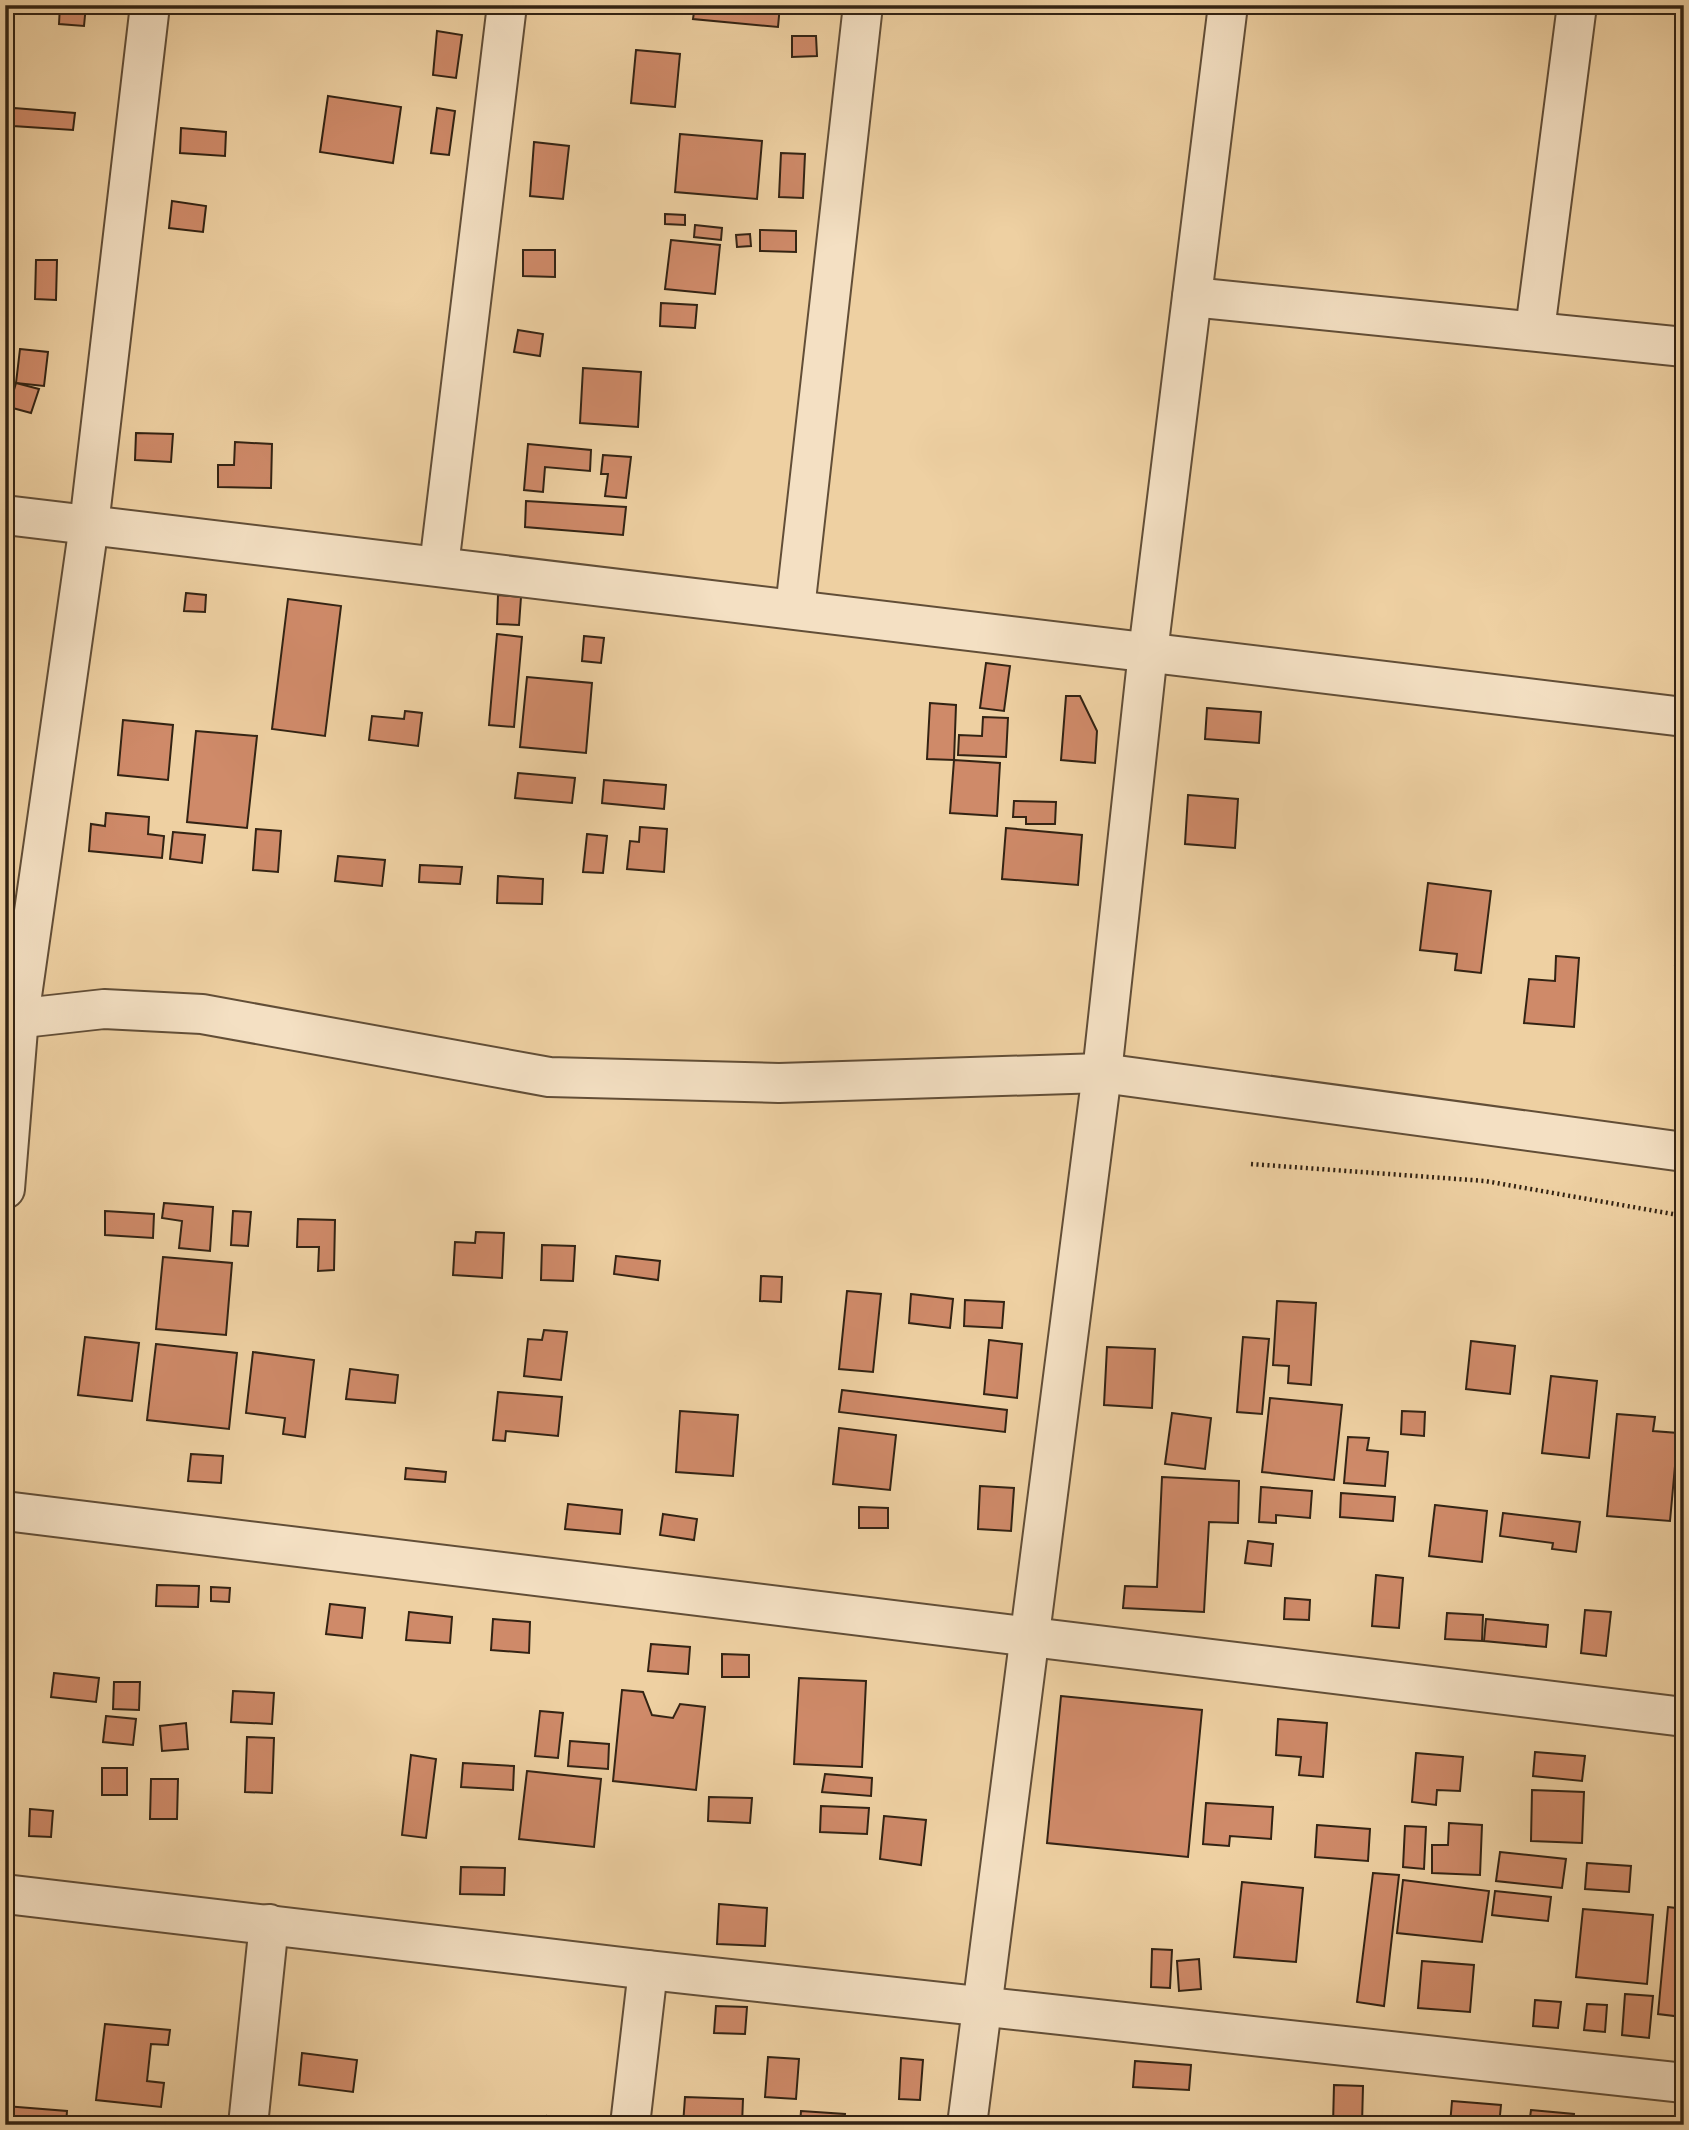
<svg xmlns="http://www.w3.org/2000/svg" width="1689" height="2130" font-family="Cardo,serif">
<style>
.building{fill:#cf8a69;stroke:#332313;stroke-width:2}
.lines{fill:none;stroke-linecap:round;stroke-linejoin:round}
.minor-casing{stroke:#624e37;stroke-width:42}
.path{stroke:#332313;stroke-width:4.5;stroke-dasharray:2 3.5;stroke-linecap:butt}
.minor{stroke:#f4e0c3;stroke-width:38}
</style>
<rect width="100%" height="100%" fill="#eed0a2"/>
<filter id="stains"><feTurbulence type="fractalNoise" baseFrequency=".00286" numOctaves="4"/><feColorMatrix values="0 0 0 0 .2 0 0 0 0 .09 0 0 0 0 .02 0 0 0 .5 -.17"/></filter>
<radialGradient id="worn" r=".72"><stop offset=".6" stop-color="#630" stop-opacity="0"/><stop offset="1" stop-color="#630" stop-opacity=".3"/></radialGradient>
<!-- building -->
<g class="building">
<polygon points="60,5 86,5 84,26 59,24"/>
<polygon points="695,5 780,5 778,27 693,19"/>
<polygon points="437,31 462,35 456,78 433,75"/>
<polygon points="792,36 816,36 817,56 792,57"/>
<polygon points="636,50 680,54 675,107 631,103"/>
<polygon points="328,96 401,107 393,163 320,152"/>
<polygon points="14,108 75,113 73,130 13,126"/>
<polygon points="437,108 455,111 449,155 431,153"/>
<polygon points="181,128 226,132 225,156 180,153"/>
<polygon points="680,134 762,141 757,199 675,192"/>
<polygon points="534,142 569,146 563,199 530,196"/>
<polygon points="781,153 805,154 803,198 779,197"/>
<polygon points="172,201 206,206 203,232 169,228"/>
<polygon points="665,214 685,215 685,225 665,224"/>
<polygon points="695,225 722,228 721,240 694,237"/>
<polygon points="760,230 796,231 796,252 760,251"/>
<polygon points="750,234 751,246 737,247 736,235"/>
<polygon points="671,240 720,245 715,294 665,289"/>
<polygon points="523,250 555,250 555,277 523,276"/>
<polygon points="36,260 57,260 56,300 35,299"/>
<polygon points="661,303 697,305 695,328 660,326"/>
<polygon points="518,330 543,334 540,356 514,352"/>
<polygon points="20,349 48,352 44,386 16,383"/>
<polygon points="583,368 641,372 638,427 580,423"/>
<polygon points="16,383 39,389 31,413 9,407"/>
<polygon points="136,433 173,434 171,462 135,460"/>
<polygon points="235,442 272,444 271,488 218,487 218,465 234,465"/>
<polygon points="528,444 591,450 590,471 545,467 543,492 524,490"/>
<polygon points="603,455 631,457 626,498 605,496 608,474 601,474"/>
<polygon points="526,501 626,507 623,535 525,527"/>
<polygon points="186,593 206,595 205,612 184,611"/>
<polygon points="498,595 521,597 519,625 497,624"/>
<polygon points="288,599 341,606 325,736 272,729"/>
<polygon points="5,611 9,611 6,660 5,660"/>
<polygon points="497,634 522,637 514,727 489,725"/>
<polygon points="584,636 604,638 601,663 582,661"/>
<polygon points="986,663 1010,666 1004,711 980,708"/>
<polygon points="527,677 592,683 586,753 520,747"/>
<polygon points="1066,696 1080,696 1097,731 1095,763 1061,760"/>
<polygon points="930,703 956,705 954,760 927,759"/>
<polygon points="1207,708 1261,712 1259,743 1205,739"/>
<polygon points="405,711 422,713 418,746 369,740 372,716 404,719"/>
<polygon points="983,717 1008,718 1006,757 958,755 959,735 982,736"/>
<polygon points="123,720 173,725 168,780 118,775"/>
<polygon points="196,731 257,736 247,828 187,822"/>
<polygon points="954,760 1000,763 997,816 950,813"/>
<polygon points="518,773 575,778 572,803 515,798"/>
<polygon points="604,780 666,785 664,809 602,803"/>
<polygon points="1188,795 1238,799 1235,848 1185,844"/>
<polygon points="1014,801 1056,802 1055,824 1026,824 1026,817 1013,817"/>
<polygon points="106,813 149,817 148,834 164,836 162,858 89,851 91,824 105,826"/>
<polygon points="640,827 667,829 664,872 627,869 630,841 639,842"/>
<polygon points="1006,828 1082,835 1078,885 1002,879"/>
<polygon points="256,829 281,831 278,872 253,870"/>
<polygon points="173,832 205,835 202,863 170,859"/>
<polygon points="587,834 607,836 603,873 583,872"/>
<polygon points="338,856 385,860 382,886 335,881"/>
<polygon points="420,865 462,867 460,884 419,882"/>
<polygon points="498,876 543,879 542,904 497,903"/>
<polygon points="1428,883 1491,891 1481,973 1455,970 1457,954 1420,950"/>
<polygon points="1680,916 1684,917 1684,966 1675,965"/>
<polygon points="1556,956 1579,958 1574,1027 1524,1023 1529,979 1555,981"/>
<polygon points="164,1203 213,1207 210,1251 179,1248 182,1221 162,1218"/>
<polygon points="105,1211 154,1214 153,1238 105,1235"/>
<polygon points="233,1211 251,1212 248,1246 231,1245"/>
<polygon points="298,1219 335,1220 334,1270 318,1271 319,1247 297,1247"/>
<polygon points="476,1232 504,1233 502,1278 453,1275 455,1242 475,1243"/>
<polygon points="542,1245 575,1246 573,1281 541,1280"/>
<polygon points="616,1256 660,1261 658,1280 614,1274"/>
<polygon points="163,1257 232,1263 226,1335 156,1329"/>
<polygon points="761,1276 782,1277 781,1302 760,1301"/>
<polygon points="847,1291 881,1294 873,1372 839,1369"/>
<polygon points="911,1294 953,1299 950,1328 909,1323"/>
<polygon points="965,1300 1004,1302 1002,1328 964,1326"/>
<polygon points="1277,1301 1316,1303 1311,1385 1288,1383 1289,1366 1273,1365"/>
<polygon points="544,1330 567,1332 561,1380 524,1376 528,1339 542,1340"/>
<polygon points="85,1337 139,1343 132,1401 78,1395"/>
<polygon points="1243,1337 1269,1339 1262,1414 1237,1412"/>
<polygon points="989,1340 1022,1344 1017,1398 984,1394"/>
<polygon points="1471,1341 1515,1346 1510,1394 1466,1389"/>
<polygon points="156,1344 237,1353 229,1429 147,1420"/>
<polygon points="1107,1347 1155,1349 1152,1408 1104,1405"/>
<polygon points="253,1352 314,1360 305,1437 283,1434 285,1418 246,1413"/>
<polygon points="350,1369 398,1375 395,1403 346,1399"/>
<polygon points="1551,1376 1597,1381 1589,1458 1542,1453"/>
<polygon points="842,1390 1007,1410 1005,1432 839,1412"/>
<polygon points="498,1392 562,1397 558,1436 506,1431 505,1441 493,1440"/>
<polygon points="1270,1398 1342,1405 1334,1480 1262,1472"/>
<polygon points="680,1411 738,1415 733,1476 676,1472"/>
<polygon points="1402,1411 1425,1412 1424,1436 1401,1434"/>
<polygon points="1172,1413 1211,1418 1205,1469 1165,1464"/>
<polygon points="1617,1414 1655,1417 1653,1431 1678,1433 1670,1521 1607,1516"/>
<polygon points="839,1428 896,1435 890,1490 833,1484"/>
<polygon points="1348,1437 1369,1438 1367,1450 1388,1452 1385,1486 1344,1483"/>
<polygon points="191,1454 223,1456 221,1483 188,1481"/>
<polygon points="406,1468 446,1472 445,1482 405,1479"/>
<polygon points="1162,1477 1239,1481 1238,1523 1209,1522 1204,1612 1123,1608 1125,1586 1157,1587"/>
<polygon points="980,1486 1014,1488 1011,1531 978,1529"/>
<polygon points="1261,1487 1312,1491 1310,1518 1276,1515 1276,1523 1259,1522"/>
<polygon points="1341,1493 1395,1497 1393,1521 1340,1517"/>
<polygon points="568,1504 622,1510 620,1534 565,1529"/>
<polygon points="1435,1505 1487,1511 1482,1562 1429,1556"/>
<polygon points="859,1507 888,1508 888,1528 859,1528"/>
<polygon points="1503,1513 1580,1522 1576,1552 1552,1549 1553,1543 1500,1536"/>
<polygon points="663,1514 697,1519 694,1540 660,1535"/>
<polygon points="1248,1541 1273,1544 1271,1566 1245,1563"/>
<polygon points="1376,1575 1403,1578 1399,1628 1372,1626"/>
<polygon points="157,1585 199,1586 198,1607 156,1606"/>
<polygon points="211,1587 230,1588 229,1602 211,1601"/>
<polygon points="1285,1598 1310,1600 1309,1620 1284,1619"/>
<polygon points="330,1604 365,1608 362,1638 326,1634"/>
<polygon points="1585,1610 1611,1612 1606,1656 1581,1653"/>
<polygon points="409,1612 452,1617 450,1643 406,1640"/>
<polygon points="1447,1613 1483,1615 1482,1641 1445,1639"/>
<polygon points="493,1619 530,1622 529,1653 491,1650"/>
<polygon points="1486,1619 1548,1625 1546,1647 1484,1641"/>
<polygon points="651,1644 690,1647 688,1674 648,1671"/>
<polygon points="722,1654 749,1655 749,1677 722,1677"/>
<polygon points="54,1673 99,1678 96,1702 51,1697"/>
<polygon points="799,1678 866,1681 862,1767 794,1764"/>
<polygon points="114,1682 140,1682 139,1710 113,1709"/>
<polygon points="622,1690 643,1692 652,1715 673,1718 680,1704 705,1707 696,1790 613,1781"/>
<polygon points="233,1691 274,1693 272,1724 231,1722"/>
<polygon points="1061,1696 1202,1710 1188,1857 1047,1843"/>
<polygon points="540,1711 563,1713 558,1758 535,1756"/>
<polygon points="106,1716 136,1719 133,1745 103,1742"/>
<polygon points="1278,1719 1327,1723 1323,1777 1299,1775 1301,1757 1276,1755"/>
<polygon points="186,1723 188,1749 162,1751 160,1726"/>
<polygon points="247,1737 274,1738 272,1793 245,1792"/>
<polygon points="570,1741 609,1744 608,1769 568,1766"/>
<polygon points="1535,1752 1585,1756 1582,1781 1533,1776"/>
<polygon points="1416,1753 1463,1757 1460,1791 1437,1790 1436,1805 1412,1802"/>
<polygon points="411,1755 436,1759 426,1838 402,1835"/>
<polygon points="463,1763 514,1766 513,1790 461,1787"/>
<rect x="102" y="1768" width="25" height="27"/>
<polygon points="527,1771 601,1779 594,1847 519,1839"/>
<polygon points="825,1774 872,1778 871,1796 822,1792"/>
<polygon points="151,1779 178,1779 177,1819 150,1819"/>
<polygon points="1532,1790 1584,1792 1582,1843 1531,1841"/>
<polygon points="709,1797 752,1798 750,1823 708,1821"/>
<polygon points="1206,1803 1273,1807 1271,1839 1230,1836 1229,1846 1203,1844"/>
<polygon points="821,1806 869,1808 867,1834 820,1832"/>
<polygon points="30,1809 53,1811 51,1837 29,1836"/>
<polygon points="884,1816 926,1820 921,1865 880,1859"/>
<polygon points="1449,1823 1482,1825 1480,1875 1432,1873 1432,1845 1448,1845"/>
<polygon points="1317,1825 1370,1829 1368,1861 1315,1857"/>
<polygon points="1405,1826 1426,1827 1424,1869 1403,1867"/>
<polygon points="1677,1851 1684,1851 1684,1900 1676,1899"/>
<polygon points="1500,1852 1566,1859 1562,1888 1496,1881"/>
<polygon points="1587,1863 1631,1866 1629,1892 1585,1889"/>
<polygon points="461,1867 505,1868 504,1895 460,1894"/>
<polygon points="1373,1873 1399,1875 1384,2006 1357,2002"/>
<polygon points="1403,1880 1489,1891 1482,1942 1397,1933"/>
<polygon points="1242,1882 1303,1888 1296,1962 1234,1957"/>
<polygon points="1495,1891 1551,1897 1548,1921 1492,1915"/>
<polygon points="719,1904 767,1908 765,1946 717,1944"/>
<polygon points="1668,1907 1684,1909 1683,2017 1658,2014"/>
<polygon points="1583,1909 1653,1915 1647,1984 1576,1977"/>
<polygon points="1152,1949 1172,1950 1170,1988 1151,1987"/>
<polygon points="1199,1959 1201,1989 1179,1991 1177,1961"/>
<polygon points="1422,1961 1474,1965 1470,2012 1418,2008"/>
<polygon points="1625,1994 1653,1996 1649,2038 1622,2035"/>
<polygon points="1535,2000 1561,2002 1558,2028 1533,2026"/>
<polygon points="1587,2004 1607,2005 1605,2032 1584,2030"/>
<polygon points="716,2006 747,2007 745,2034 714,2033"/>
<polygon points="105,2024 170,2030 168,2045 151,2044 147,2081 164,2083 161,2107 96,2100"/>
<polygon points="302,2053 357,2060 353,2092 299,2085"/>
<polygon points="768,2057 799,2059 796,2099 765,2097"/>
<polygon points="901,2058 923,2060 920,2100 899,2099"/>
<polygon points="1135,2061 1191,2065 1189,2090 1133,2087"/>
<polygon points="1334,2085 1363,2086 1362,2125 1333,2125"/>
<polygon points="685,2097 743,2099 742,2125 683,2125"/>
<polygon points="1452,2101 1501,2105 1499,2125 1450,2125"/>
<polygon points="5,2106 67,2111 66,2125 5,2125"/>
<polygon points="1531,2110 1574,2114 1573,2125 1529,2125"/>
<polygon points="801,2111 845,2114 844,2125 800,2125"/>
<polygon points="87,2116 110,2118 110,2125 86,2125"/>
<polygon points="547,2116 581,2122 580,2125 545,2125"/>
<polygon points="859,2116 877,2118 877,2125 858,2125"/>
<polygon points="1046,2116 1106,2121 1106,2125 1045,2125"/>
</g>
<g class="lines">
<defs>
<g id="minor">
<polyline points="1192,297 1684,347"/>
<polyline points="1535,330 1577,5"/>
<polyline points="5,515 1684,717"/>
<polyline points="439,566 507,5"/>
<polyline points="795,609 863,5"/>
<polyline points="5,1020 104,1009 202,1014 549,1077 779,1083 1102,1073 1684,1152"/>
<polyline points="5,1189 19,1017 89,525 150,5"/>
<polyline points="5,1511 1684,1717"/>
<polyline points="5,1894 648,1970 1684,2083"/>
<polyline points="248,2125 269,1924"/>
<polyline points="630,2125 648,1970"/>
<polyline points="967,2125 1102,1073 1148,652 1228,5"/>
</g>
</defs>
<!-- minor casing -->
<use href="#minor" class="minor-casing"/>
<!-- path -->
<polyline class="path" points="1251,1164 1485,1181 1684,1216"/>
<!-- minor -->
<use href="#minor" class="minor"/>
</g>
<!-- margin -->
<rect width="1689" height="2130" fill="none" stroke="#eed0a2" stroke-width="28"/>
<rect x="7" y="7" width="1675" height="2116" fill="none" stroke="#332313" stroke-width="3.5"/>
<rect x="14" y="14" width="1661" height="2102" fill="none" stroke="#332313" stroke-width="2"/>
<rect width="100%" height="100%" filter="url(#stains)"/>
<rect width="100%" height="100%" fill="url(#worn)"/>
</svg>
